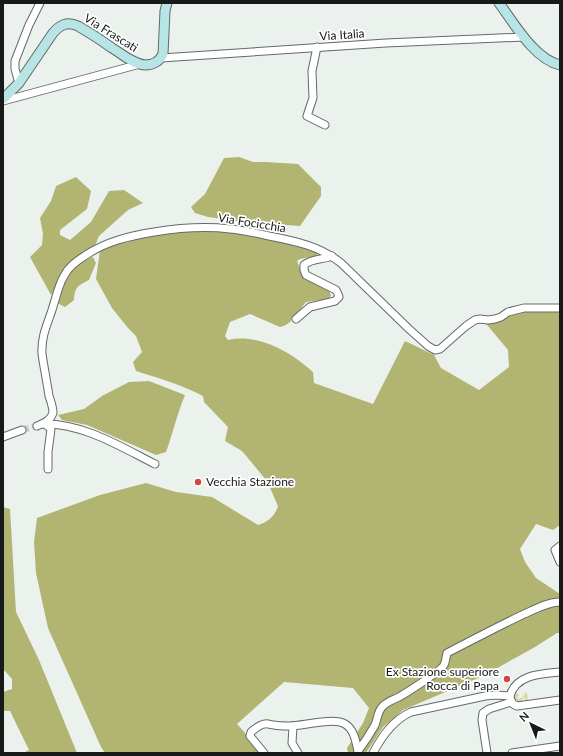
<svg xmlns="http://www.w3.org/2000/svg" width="563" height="756" font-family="Lato,sans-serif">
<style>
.green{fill:#d7daa7}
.forest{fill:#b2b472}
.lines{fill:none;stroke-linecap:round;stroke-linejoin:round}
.street-tunnel{stroke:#cbd2ce;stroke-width:7;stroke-dasharray:7 3.5;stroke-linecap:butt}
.street-casing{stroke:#646a67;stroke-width:9}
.secondary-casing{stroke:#646a67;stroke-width:11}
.street{stroke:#fff;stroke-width:7}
.secondary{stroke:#b7e5e5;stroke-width:9}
.poi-dot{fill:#d44541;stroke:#fff;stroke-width:1.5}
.labels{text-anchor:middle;stroke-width:3.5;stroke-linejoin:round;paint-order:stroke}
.street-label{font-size:12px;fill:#181a19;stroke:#fff}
.poi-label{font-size:12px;fill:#181a19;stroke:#fff;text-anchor:start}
</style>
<rect width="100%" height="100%" fill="#ebf2ee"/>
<!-- green -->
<polygon class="green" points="517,693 519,695 517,697 519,699 523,697 525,693 527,693 528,701 525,702 525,698 522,699 523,702 518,702 515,699 514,697"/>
<!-- forest -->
<g class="forest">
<polygon points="239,157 253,162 266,162 298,164 321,187 321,196 300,226 244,222 208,217 195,213 191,207 205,194 224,158"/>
<polygon points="76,177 91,191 87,209 60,230 60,235 70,240 91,222 109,191 124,190 143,203 128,210 99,236 95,246 82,254 67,267 51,295 30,257 42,245 43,234 40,218 51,201 56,186"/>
<path d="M201,230L243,234L296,244L318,253L316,256L300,259L297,261C304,281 311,282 329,291L331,295L329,299L306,302C299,310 292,325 280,327L250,314L230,322L225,336L228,340C259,333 291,352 313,372L314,383L373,404L405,341L434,355L441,368L479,390L509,367L508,350L483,320L512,312L560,311V525L553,530L536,524L520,549L525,562L536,578L560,594V633H557L535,647L483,676L403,710L383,727L366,753H348L347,748L363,723L369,708L353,688L284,682L237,724L263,753H105L101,747L48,628L36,573L34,542L37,518L100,495L146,483L176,492L212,497L258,525C268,522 275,516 278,506L267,481L242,451L225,441L228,427L204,402L203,396C182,385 158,378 136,371L133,362L142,352L136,336L128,328L112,308L96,279L100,250L117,242L174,232Z"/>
<path d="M93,257L96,263L89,280C78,286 75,286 74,300L65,307L57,303C59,296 60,287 64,281C71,269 80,261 93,257Z"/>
<path d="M149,381L185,395C177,414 173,433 166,452L156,455L87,425L62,420L58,415L84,409L102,396L129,382Z"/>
<polygon points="3,507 10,509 16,612 39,660 77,753 23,753 29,750 10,711 3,711 3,692 12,689 12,679 3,669"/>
</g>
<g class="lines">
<!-- street-tunnel -->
<polyline class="street-tunnel" points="22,430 37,426"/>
<defs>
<g id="street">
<polyline points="317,47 312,71 313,98 307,116 325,125"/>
<polyline points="161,58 386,43 524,37"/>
<polyline points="19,83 15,69 15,61 29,25 40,3"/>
<polyline points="3,101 140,64"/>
<path d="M296,319L310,307L335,301L339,297L338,294L336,290L306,275L304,270V265C312,258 323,260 332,256"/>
<path d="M43,424C83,423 121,447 155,464"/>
<polyline points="45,424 51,429 48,452 48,469"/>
<path d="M37,426C44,423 50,421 53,413C53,407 51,402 49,396C47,382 44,368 42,354C41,337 47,325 52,310C56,298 58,286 64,276C69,266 77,261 86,255C107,241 130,236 154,232C179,228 204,226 230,229C243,230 256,233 269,236C295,241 320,246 341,263L409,329L428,346L435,350L440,349L466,326L475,320L480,319L488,320L495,319L501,317L508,312L524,308H560"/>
<polyline points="3,437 22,430"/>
<polyline points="560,546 555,550 560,562"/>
<path d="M510,696C516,674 542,674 560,672"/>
<polyline points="510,698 513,704 517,706 560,700"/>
<polyline points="293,726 292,743 298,753"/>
<path d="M264,753L250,736L251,732C255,729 260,724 265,724C267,723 271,725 274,725C279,726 284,726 289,726C303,726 333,717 345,724C354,729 356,742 358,751"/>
<path d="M358,753V751C364,743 370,734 375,725C378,718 377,712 383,706C388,701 393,700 399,697C406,693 441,671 444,665C446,661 446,657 447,653C472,640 497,627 522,615C534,610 547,602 560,602"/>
<path d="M373,753C382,736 393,720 411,712L485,696L496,695L510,696"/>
<polyline points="487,753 482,720 483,713 489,709 511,702"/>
<polyline points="512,753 560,746"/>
</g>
<g id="secondary">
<path d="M499,3C514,23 534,59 560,65"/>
<path d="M3,99L19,83L53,33C60,25 67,21 78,26C90,33 101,40 112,48C122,54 133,64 145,65C153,65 160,61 163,54L165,11L167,3"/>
</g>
</defs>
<!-- street casing -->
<use href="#street" class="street-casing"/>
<!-- secondary casing -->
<use href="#secondary" class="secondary-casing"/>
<!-- street -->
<use href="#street" class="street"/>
<!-- secondary -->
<use href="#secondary" class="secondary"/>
</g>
<!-- markers -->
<g class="poi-dot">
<circle cx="198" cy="482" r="4"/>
<circle cx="507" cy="679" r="4"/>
</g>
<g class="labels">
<!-- street labels -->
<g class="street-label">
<text transform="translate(111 33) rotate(32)" y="4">Via Frascati</text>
<text transform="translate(342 35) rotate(-4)" y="4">Via Italia</text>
<text transform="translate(252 223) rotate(9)" y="4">Via Focicchia</text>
</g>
<!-- poi labels -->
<g class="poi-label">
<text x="206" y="486">Vecchia Stazione</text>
<text x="499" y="676" text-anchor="end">Ex Stazione superiore<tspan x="499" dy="14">Rocca di Papa</tspan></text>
</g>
</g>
<!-- border -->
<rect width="563" height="756" fill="none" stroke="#181a19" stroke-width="8"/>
<!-- north arrow -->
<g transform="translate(531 724) rotate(317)" stroke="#ffffff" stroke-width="3" paint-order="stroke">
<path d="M0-3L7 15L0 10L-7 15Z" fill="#181a19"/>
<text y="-6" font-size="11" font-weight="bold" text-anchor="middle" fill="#181a19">N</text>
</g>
</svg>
